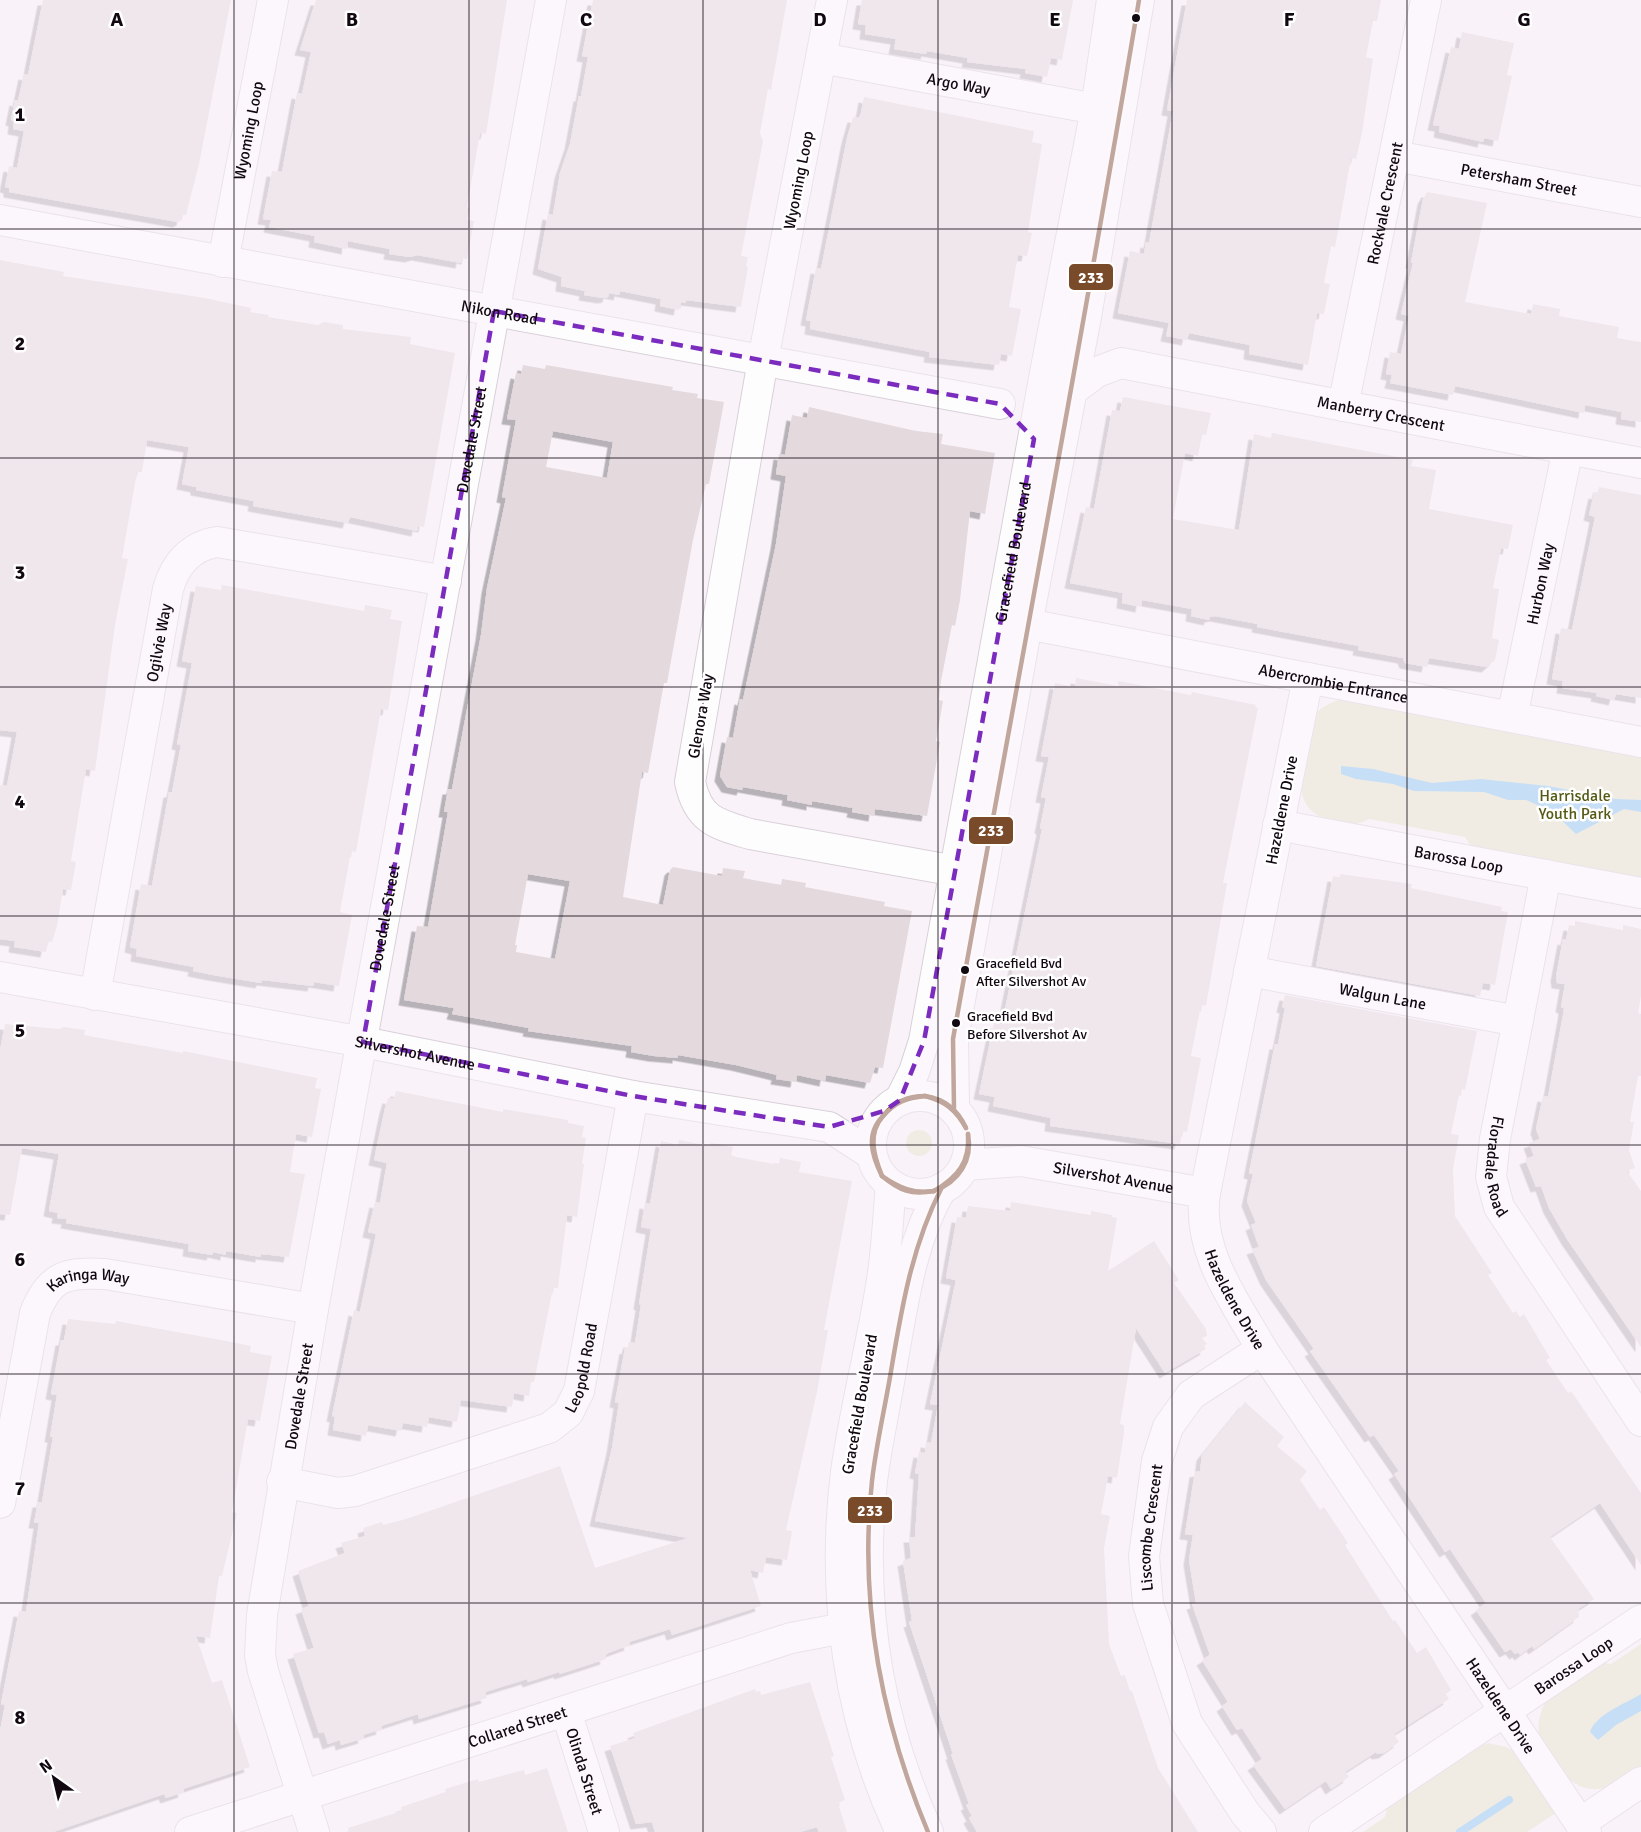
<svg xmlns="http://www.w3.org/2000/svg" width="1641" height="1832" font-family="Signika,sans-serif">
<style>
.green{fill:#e4e4c9}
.water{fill:#88c8f1}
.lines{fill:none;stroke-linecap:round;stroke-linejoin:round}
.stream{stroke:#88c8f1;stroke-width:8}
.building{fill:#e4d9dd;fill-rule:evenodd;filter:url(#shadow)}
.minor-casing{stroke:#d9d0d9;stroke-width:32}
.minor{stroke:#fefdfe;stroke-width:30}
.bus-1-casing{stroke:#fff;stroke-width:9}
.bus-1{stroke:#7a4b2a;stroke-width:4.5}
.marked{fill:none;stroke:#7b2cbf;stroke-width:4.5;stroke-dasharray:12 8;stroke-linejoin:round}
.grid{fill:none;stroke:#110811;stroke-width:1.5;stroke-opacity:0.55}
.bus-dot{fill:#110811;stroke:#fff;stroke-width:2}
.labels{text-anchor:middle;stroke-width:5;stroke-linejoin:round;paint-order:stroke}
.bus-label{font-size:14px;fill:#110811;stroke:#fff;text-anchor:start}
.street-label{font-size:16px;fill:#110811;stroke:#fff}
.park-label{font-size:16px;fill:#545914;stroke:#fff}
.grid-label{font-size:20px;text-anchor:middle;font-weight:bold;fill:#110811;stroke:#fff;stroke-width:5;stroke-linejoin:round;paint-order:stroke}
.line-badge{stroke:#fff;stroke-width:2}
.badge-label{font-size:16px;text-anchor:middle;font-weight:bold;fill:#fff}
</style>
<defs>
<filter id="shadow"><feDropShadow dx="-5.5" dy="5.5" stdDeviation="0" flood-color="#0004"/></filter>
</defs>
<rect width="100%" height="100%" fill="#f9f3f9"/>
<!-- green -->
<g class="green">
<path d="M1342,699L1641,754V881L1472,848L1465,837L1369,819C1357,826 1351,824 1338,822C1292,814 1299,781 1306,746C1308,738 1308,727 1312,719C1317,708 1332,702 1342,699Z"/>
<circle cx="919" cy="1143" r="13"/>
<path d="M1641,1644V1767C1628,1775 1615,1787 1599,1789C1572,1793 1543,1758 1539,1733C1537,1722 1541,1710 1546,1701L1600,1662L1611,1664Z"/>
<polygon points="1488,1743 1506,1747 1520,1754 1559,1811 1527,1832 1363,1832 1385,1817 1388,1804 1468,1751"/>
</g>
<!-- water -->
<g class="water">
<polygon points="1341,766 1373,769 1432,783 1481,779 1548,786 1616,799 1641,800 1641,812 1624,809 1576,834 1553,812 1526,800 1508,800 1484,792 1414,791 1393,784 1356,779 1341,774"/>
<path d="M1641,1694V1711L1616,1725L1598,1740L1590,1732C1596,1714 1625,1704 1641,1694Z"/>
</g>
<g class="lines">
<!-- stream -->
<polyline class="stream" points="1460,1832 1509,1800"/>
</g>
<!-- building -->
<g class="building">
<polygon points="43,0 231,0 199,164 186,215 183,215 182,220 178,222 92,207 9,192 9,188 5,187 9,166 17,168 24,131 13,129 14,121 11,120 15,100 18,101 24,74 28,75"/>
<polygon points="316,0 507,0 486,134 480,133 467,207 470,208 467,220 474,221 467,259 462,258 461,263 417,255 410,257 389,254 390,249 348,241 347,249 314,242 315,236 269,227 271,220 263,219 272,171 282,172 297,93 302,94 311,52 300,50"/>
<polygon points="593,0 787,0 771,90 768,89 760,133 763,141 741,256 748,257 746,266 748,267 741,307 686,300 686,303 681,302 679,310 660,306 661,299 620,291 619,295 609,293 608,297 603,298 584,295 585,291 561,286 562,277 538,269 548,214 553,215 560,173 570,144 579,96 581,96 588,57 582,56"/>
<polygon points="862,0 1073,0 1062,60 1051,58 1047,77 1025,73 1026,69 967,62 968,58 927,51 926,54 894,49 896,39 865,34 866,25 858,24"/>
<polygon points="1187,0 1381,0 1377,21 1373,21 1366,57 1373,59 1362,133 1356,159 1351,158 1340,220 1335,247 1331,246 1324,283 1330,284 1324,314 1317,313 1308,365 1249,354 1250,345 1189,333 1187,340 1166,336 1169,323 1118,313 1130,251 1144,254 1146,242 1149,243 1173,111 1167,110"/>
<polygon points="1462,32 1514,43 1507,75 1512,76 1498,141 1484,138 1483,142 1439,132 1440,126 1433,125 1451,47 1459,49"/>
<polygon points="864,97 1034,131 1032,142 1042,144 1028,232 1032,233 1027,256 1018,255 1009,307 1021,309 1012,356 1001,354 999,365 929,357 930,352 810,329 811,321 806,320 816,268 821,269 847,138 853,117 859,118 861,113"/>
<polygon points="1427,192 1487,203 1465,302 1531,314 1533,304 1560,309 1559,316 1619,327 1617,338 1641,342 1641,422 1621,419 1622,412 1585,405 1584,413 1455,386 1453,395 1390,383 1392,375 1386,374 1390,352 1401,354 1409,316 1401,314 1413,263 1411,263 1423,199"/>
<polygon points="0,260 64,272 63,276 205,298 251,308 250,312 269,315 268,317 318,325 324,322 343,325 343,329 411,337 410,344 455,353 424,527 418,526 417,531 350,517 348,523 253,506 254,501 196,490 196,487 182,484 189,447 147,440 142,472 137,472 122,558 128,559 115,625 95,771 86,769 71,861 76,862 71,890 63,889 57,926 52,942 48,941 46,952 14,947 15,941 0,939 0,785 7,786 17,732 0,730"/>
<path d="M523,365L545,369L546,365L673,387L672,390L698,394L697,398L724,402L709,484H706L693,540L667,683H664L648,773L642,772L623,897L663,905L670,870L673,867L722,876L723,868L745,871L743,878L781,885L782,879L806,883L805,887L885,902L884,906L912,911L883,1068L875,1067L870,1083L826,1075L825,1081L797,1075L796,1082L776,1079L777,1075L736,1065L678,1055V1058L654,1056L631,1052L632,1046L528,1031L529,1028L452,1014L454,1008L404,1000L417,926L428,927L448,812H444L448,789H452L481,635L487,588L506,498L502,497L516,420L507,419L516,373L521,374ZM553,431L613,442L607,478L546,467ZM528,874L570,881L555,959L516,952L517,945H515Z"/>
<polygon points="1123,397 1211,413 1206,435 1202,434 1198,456 1185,453 1173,519 1239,530 1254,434 1271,438 1272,433 1413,460 1411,466 1436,470 1429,509 1513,525 1508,549 1501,548 1493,588 1499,589 1492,638 1499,640 1495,660 1487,667 1429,658 1427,667 1405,663 1403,658 1358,650 1359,646 1257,627 1258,624 1215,616 1210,617 1209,620 1191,616 1192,609 1142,600 1141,607 1122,603 1123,593 1070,583 1086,507 1094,509 1112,410 1120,411"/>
<polygon points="809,407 916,431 943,434 941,444 995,453 985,514 970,511 960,600 955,626 952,625 941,681 939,700 943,701 936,741 940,742 927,816 875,809 874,816 852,812 853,808 812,801 812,805 787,800 788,795 743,787 742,790 727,787 720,776 727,737 733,738 740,699 743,700 776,544 786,476 776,474 779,454 785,455 792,415 807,418"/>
<polygon points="1599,487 1641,495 1641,698 1616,694 1614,700 1596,696 1597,693 1562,688 1563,681 1552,679 1561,628 1572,630 1595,517 1589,515 1594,493 1597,494"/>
<polygon points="222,585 364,611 365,605 392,610 390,619 402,621 388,710 381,709 356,852 351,851 340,912 352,915 339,986 314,982 313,986 262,980 261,983 213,975 193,971 194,967 136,956 137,949 130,947 141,884 152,886 169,792 172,792 181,745 177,744 192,663 182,661 196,586 221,590"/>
<polygon points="1076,678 1118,686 1118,681 1191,695 1192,692 1256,705 1255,707 1258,708 1223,883 1227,883 1206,1006 1201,1005 1191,1056 1201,1058 1187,1132 1182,1131 1180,1144 1050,1126 1051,1118 993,1106 995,1097 979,1094 994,1023 1002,1024 1042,829 1040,828 1046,798 1041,797 1049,757 1041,756 1055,683 1075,687"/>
<polygon points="1340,874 1412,884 1411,888 1502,907 1501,911 1508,912 1495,985 1483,983 1480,996 1316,966 1333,876 1340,877"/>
<polygon points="1575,921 1623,930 1623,925 1641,929 1641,996 1638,1013 1641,1014 1641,1076 1638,1076 1630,1122 1634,1122 1629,1150 1635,1168 1627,1171 1641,1191 1641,1347 1567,1239 1549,1208 1541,1186 1536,1187 1525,1159 1534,1156 1529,1143 1540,1139 1536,1129 1543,1096 1548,1097 1563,1015 1564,1008 1561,1007 1565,984 1557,983 1556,976 1563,939 1566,940 1569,925 1575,926"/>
<polygon points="1285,995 1477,1031 1465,1090 1462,1089 1461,1096 1459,1095 1451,1134 1459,1135 1453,1169 1455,1216 1492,1273 1488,1275 1513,1313 1516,1311 1520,1317 1524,1314 1550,1358 1546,1360 1568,1393 1571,1391 1641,1493 1641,1565 1600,1503 1550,1537 1594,1599 1578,1609 1579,1617 1534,1649 1532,1646 1520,1655 1518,1652 1515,1654 1511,1649 1505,1652 1476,1610 1486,1603 1450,1549 1445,1552 1394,1474 1399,1471 1374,1435 1370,1437 1310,1351 1314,1349 1266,1280 1252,1249 1259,1247 1251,1225 1256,1223 1247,1201 1253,1174 1249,1173 1275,1044 1278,1044 1285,1008 1282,1007"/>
<polygon points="5,1024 59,1029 64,1027 85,1030 84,1035 183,1053 183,1051 317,1078 315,1088 321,1089 312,1137 296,1134 290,1172 305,1174 289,1257 261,1254 261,1257 226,1251 226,1255 213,1252 212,1255 188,1251 189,1244 66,1223 67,1219 57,1218 58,1213 49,1211 59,1154 22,1148 10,1215 0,1214 0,1050"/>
<polygon points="396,1091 503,1112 503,1109 568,1120 568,1123 584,1126 582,1137 586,1138 582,1163 584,1164 577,1217 567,1215 558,1288 553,1288 534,1382 531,1382 529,1396 514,1393 512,1407 461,1400 457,1422 429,1417 427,1427 403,1423 401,1431 368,1425 366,1436 333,1430 335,1417 332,1416 354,1310 360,1312 376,1234 368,1232 375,1202 380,1203 387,1163 374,1160 385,1108 388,1098 394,1099"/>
<polygon points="679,1140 710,1146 711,1143 733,1147 731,1155 736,1157 779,1165 780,1158 801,1162 799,1172 852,1181 824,1330 828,1330 817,1392 786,1530 792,1531 787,1560 766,1557 763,1573 750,1570 761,1606 672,1635 670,1629 629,1642 630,1645 608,1653 605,1656 606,1659 560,1674 559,1672 528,1682 527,1679 485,1692 487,1698 419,1719 418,1714 381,1726 382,1729 363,1735 364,1738 341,1745 340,1740 328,1744 324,1732 319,1733 293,1654 314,1648 301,1609 309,1606 298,1571 345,1553 341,1543 365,1536 363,1528 382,1522 383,1525 406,1519 560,1466 595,1568 688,1538 595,1521 612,1448 619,1403 615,1402 625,1348 627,1349 629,1342 635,1343 641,1305 639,1304 651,1229 641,1227 645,1203 650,1204 661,1141 678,1145"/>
<polygon points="1011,1202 1091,1215 1091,1211 1112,1215 1112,1217 1117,1218 1108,1271 1154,1241 1179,1280 1174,1283 1206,1329 1207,1336 1202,1338 1207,1344 1204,1346 1206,1349 1165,1373 1136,1328 1120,1424 1124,1425 1124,1433 1117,1478 1108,1476 1101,1514 1110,1516 1104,1548 1109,1644 1121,1676 1125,1675 1130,1691 1132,1691 1158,1768 1198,1832 977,1832 969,1818 972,1816 966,1805 969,1804 951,1754 953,1754 909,1622 912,1621 903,1561 911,1558 909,1537 915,1537 919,1474 915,1473 919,1452 925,1453 926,1442 931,1443 938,1405 930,1404 956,1280 946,1278 957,1217 966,1218 968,1206 1010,1211"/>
<polygon points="68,1319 115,1324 116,1321 221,1340 251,1346 250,1352 272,1356 260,1421 248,1419 232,1512 237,1513 222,1576 219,1576 210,1638 196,1636 212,1683 222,1680 250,1767 183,1789 184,1792 166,1798 164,1794 53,1832 0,1832 0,1731 5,1705 1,1704 19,1611 26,1612 39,1523 34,1523 38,1502 42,1502 53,1437 50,1437 57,1395 51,1394 61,1340 64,1340"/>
<polygon points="1245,1402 1284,1437 1277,1446 1307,1471 1300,1480 1320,1510 1324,1507 1348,1543 1345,1545 1393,1621 1395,1620 1417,1653 1426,1647 1451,1690 1446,1694 1449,1699 1394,1734 1399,1742 1384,1753 1377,1754 1376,1752 1345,1772 1349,1777 1331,1789 1326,1781 1285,1809 1253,1765 1262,1759 1242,1728 1237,1730 1222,1706 1228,1702 1202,1660 1210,1655 1192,1604 1196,1603 1189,1560 1193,1535 1185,1534 1195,1472 1200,1471 1202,1455"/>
<polygon points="810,1682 834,1756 831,1757 845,1800 838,1803 847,1832 819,1832 817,1827 800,1832 655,1832 652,1822 636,1824 610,1746 635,1738 633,1733 755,1689 756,1692 760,1691 761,1695"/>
<polygon points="547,1768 568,1832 349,1832 348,1828 402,1811 401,1807 446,1792 445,1789 478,1779 479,1782 524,1770 525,1775"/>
</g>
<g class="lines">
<defs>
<g id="minor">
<path d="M832,0L763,360L690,782C698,820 716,824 750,834L956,871"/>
<path id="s1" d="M821,58L1096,109"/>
<path id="s2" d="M1395,156L1641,202"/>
<path id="s3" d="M0,220L1000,404"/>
<path id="s4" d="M223,262L273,0"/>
<path id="s5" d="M1070,392L1097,372L1121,363L1641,463"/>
<path id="s6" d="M1343,406L1426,0"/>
<path id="s7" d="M1027,624L1641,742"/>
<path id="s8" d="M1308,678L1205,1193C1196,1250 1235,1302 1262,1349L1586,1832"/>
<path id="s9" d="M1512,717L1568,449"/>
<path id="s10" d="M1278,825L1641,893"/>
<path id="s11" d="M1546,875L1495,1139L1491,1177L1499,1207L1641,1421"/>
<path id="s12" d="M1249,971L1518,1021"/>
<path id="s13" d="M0,977L363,1042L633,1096L829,1127L871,1154"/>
<path id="s14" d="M95,995L168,589C175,565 190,546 217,542L446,581"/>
<circle cx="920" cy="1145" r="49"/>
<path id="s15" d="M900,1100L914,1072L924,1041L1045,373L1096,109L1112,0"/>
<polyline points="954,1108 953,1039 1027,624 1086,317 1139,0"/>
<path id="s16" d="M965,1165L1021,1161L1205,1193"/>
<path d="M891,1185C888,1216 887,1248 882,1280C872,1344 855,1408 846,1472C831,1594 848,1721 901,1832"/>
<path id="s17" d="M282,1482L338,1493L355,1491L549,1428L568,1413L579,1391L633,1096"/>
<path id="s18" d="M0,1503L35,1313C50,1275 67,1272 105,1274L313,1309"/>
<path id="s19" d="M566,1711L604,1832"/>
<polyline points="1580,1823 1641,1782"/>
<path id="s20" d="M190,1832L791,1638L844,1628"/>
<path id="s21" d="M314,1832L263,1671L260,1655L262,1615L313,1309L551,0"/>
<path d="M928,1832C877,1721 859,1602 872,1481C877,1442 886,1403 892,1364C903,1304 910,1244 941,1189"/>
<path id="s22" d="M1261,1832L1245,1813L1187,1723L1148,1604L1144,1556L1157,1461L1168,1427L1191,1395L1262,1349"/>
<path id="s23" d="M1324,1832L1641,1620"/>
</g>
</defs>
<!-- minor casing -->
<use href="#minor" class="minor-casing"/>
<!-- minor -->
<use href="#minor" class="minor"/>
<defs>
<g id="bus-1">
<path d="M925,1096C945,1101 956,1110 966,1128"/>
<path d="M925,1096C945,1099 958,1110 966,1128"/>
<path d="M954,1108L953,1039C1015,693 1081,347 1139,0"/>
<path d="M883,1116C895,1102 907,1096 925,1096"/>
<path d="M883,1116C895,1102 907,1098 925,1096"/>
<path d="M882,1176C900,1188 913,1194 934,1191"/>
<path d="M882,1176C900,1191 911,1195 934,1191"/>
<path d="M882,1176C872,1156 865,1134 883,1116"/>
<path d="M882,1176C874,1156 867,1134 883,1116"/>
<path d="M934,1191C958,1177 970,1162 968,1134"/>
<path d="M934,1191C959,1182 973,1160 968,1134"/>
<path d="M928,1832C881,1720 859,1602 872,1481C876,1446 884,1412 890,1377C901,1312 911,1248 941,1189"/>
</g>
</defs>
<!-- bus-1 casing -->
<use href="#bus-1" class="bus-1-casing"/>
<!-- bus-1 -->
<use href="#bus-1" class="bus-1"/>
</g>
<!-- marked area -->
<path d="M0 0H1641V1832H0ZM494,311L1000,404L1034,439L924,1041L900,1100L884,1111L829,1127L633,1096L363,1042Z" fill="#f9f3f9" fill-opacity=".55" fill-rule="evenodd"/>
<path class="marked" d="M494,311L1000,404L1034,439L924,1041L900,1100L884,1111L829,1127L633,1096L363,1042Z"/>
<!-- grid -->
<path class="grid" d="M234,0V1832M469,0V1832M703,0V1832M938,0V1832M1172,0V1832M1407,0V1832M0,229H1641M0,458H1641M0,687H1641M0,916H1641M0,1145H1641M0,1374H1641M0,1603H1641"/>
<!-- markers -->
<g class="bus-dot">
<circle cx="1136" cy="18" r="5"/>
<circle cx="965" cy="970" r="5"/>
<circle cx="956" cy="1023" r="5"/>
</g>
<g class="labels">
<!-- bus labels -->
<g class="bus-label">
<text x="976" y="968">Gracefield Bvd<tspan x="976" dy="18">After Silvershot Av</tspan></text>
<text x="967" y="1021">Gracefield Bvd<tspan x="967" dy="18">Before Silvershot Av</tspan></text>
</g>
<!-- street labels -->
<g class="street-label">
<text dy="6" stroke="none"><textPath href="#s1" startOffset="140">Argo Way</textPath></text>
<text dy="6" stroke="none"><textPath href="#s4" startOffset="134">Wyoming Loop</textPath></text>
<text dy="6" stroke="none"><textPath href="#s2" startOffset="126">Petersham Street</textPath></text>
<text transform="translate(798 180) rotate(-79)" y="6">Wyoming Loop</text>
<text dy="6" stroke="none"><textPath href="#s6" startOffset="207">Rockvale Crescent</textPath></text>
<text dy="6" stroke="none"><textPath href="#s3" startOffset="508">Nikon Road</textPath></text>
<text dy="6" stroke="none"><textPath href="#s5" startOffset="324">Manberry Crescent</textPath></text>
<text dy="6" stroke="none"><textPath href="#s21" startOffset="1419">Dovedale Street</textPath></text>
<text dy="6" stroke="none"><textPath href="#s15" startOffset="561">Gracefield Boulevard</textPath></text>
<text dy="6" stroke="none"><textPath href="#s9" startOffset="136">Hurbon Way</textPath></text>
<text dy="6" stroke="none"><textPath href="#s14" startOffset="358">Ogilvie Way</textPath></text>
<text dy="6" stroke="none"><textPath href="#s7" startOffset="312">Abercrombie Entrance</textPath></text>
<text transform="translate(700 716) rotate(-80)" y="6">Glenora Way</text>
<text transform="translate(1281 810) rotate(-79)" y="6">Hazeldene Drive</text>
<text dy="6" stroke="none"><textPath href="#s10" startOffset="184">Barossa Loop</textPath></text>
<text dy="6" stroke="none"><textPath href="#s21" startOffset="933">Dovedale Street</textPath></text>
<text dy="6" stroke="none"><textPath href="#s12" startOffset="136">Walgun Lane</textPath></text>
<text dy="6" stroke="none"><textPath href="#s13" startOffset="422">Silvershot Avenue</textPath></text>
<text dy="6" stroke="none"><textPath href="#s11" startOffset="297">Floradale Road</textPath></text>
<text dy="6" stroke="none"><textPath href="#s16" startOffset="150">Silvershot Avenue</textPath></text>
<text dy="6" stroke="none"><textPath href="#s18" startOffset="264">Karinga Way</textPath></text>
<text dy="6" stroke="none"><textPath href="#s8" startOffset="638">Hazeldene Drive</textPath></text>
<text dy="6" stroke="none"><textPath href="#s17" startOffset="350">Leopold Road</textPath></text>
<text dy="6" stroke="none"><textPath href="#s21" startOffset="447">Dovedale Street</textPath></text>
<text transform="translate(859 1404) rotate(-80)" y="6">Gracefield Boulevard</text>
<text dy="6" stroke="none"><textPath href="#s22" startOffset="334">Liscombe Crescent</textPath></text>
<text dy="6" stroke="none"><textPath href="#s23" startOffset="300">Barossa Loop</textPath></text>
<text dy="6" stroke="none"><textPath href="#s8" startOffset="1124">Hazeldene Drive</textPath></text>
<text dy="6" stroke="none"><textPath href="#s20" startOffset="344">Collared Street</textPath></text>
<text dy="6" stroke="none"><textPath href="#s19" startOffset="63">Olinda Street</textPath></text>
</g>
<!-- park labels -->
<g class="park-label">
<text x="1575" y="801">Harrisdale<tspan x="1575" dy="18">Youth Park</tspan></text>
</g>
</g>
<g class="grid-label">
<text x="117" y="26">A</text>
<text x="352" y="26">B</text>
<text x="586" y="26">C</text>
<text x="820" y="26">D</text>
<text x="1055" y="26">E</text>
<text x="1289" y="26">F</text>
<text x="1524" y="26">G</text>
<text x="20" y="121">1</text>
<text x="20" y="350">2</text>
<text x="20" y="579">3</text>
<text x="20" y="808">4</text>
<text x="20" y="1037">5</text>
<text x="20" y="1266">6</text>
<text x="20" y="1495">7</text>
<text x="20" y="1724">8</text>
</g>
<g class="line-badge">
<rect x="1068" y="263" width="46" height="28" rx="6" fill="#7a4b2a"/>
<rect x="968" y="816" width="46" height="29" rx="6" fill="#7a4b2a"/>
<rect x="847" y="1496" width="46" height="28" rx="6" fill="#7a4b2a"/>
</g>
<g class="badge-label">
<text x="1091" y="283">233</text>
<text x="991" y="836">233</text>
<text x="870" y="1516">233</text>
</g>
<!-- north arrow -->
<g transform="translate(54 1778) rotate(326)" stroke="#ffffff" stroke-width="4.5" paint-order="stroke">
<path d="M0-4.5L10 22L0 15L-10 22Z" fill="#110811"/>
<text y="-9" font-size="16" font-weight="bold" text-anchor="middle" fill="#110811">N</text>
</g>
</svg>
